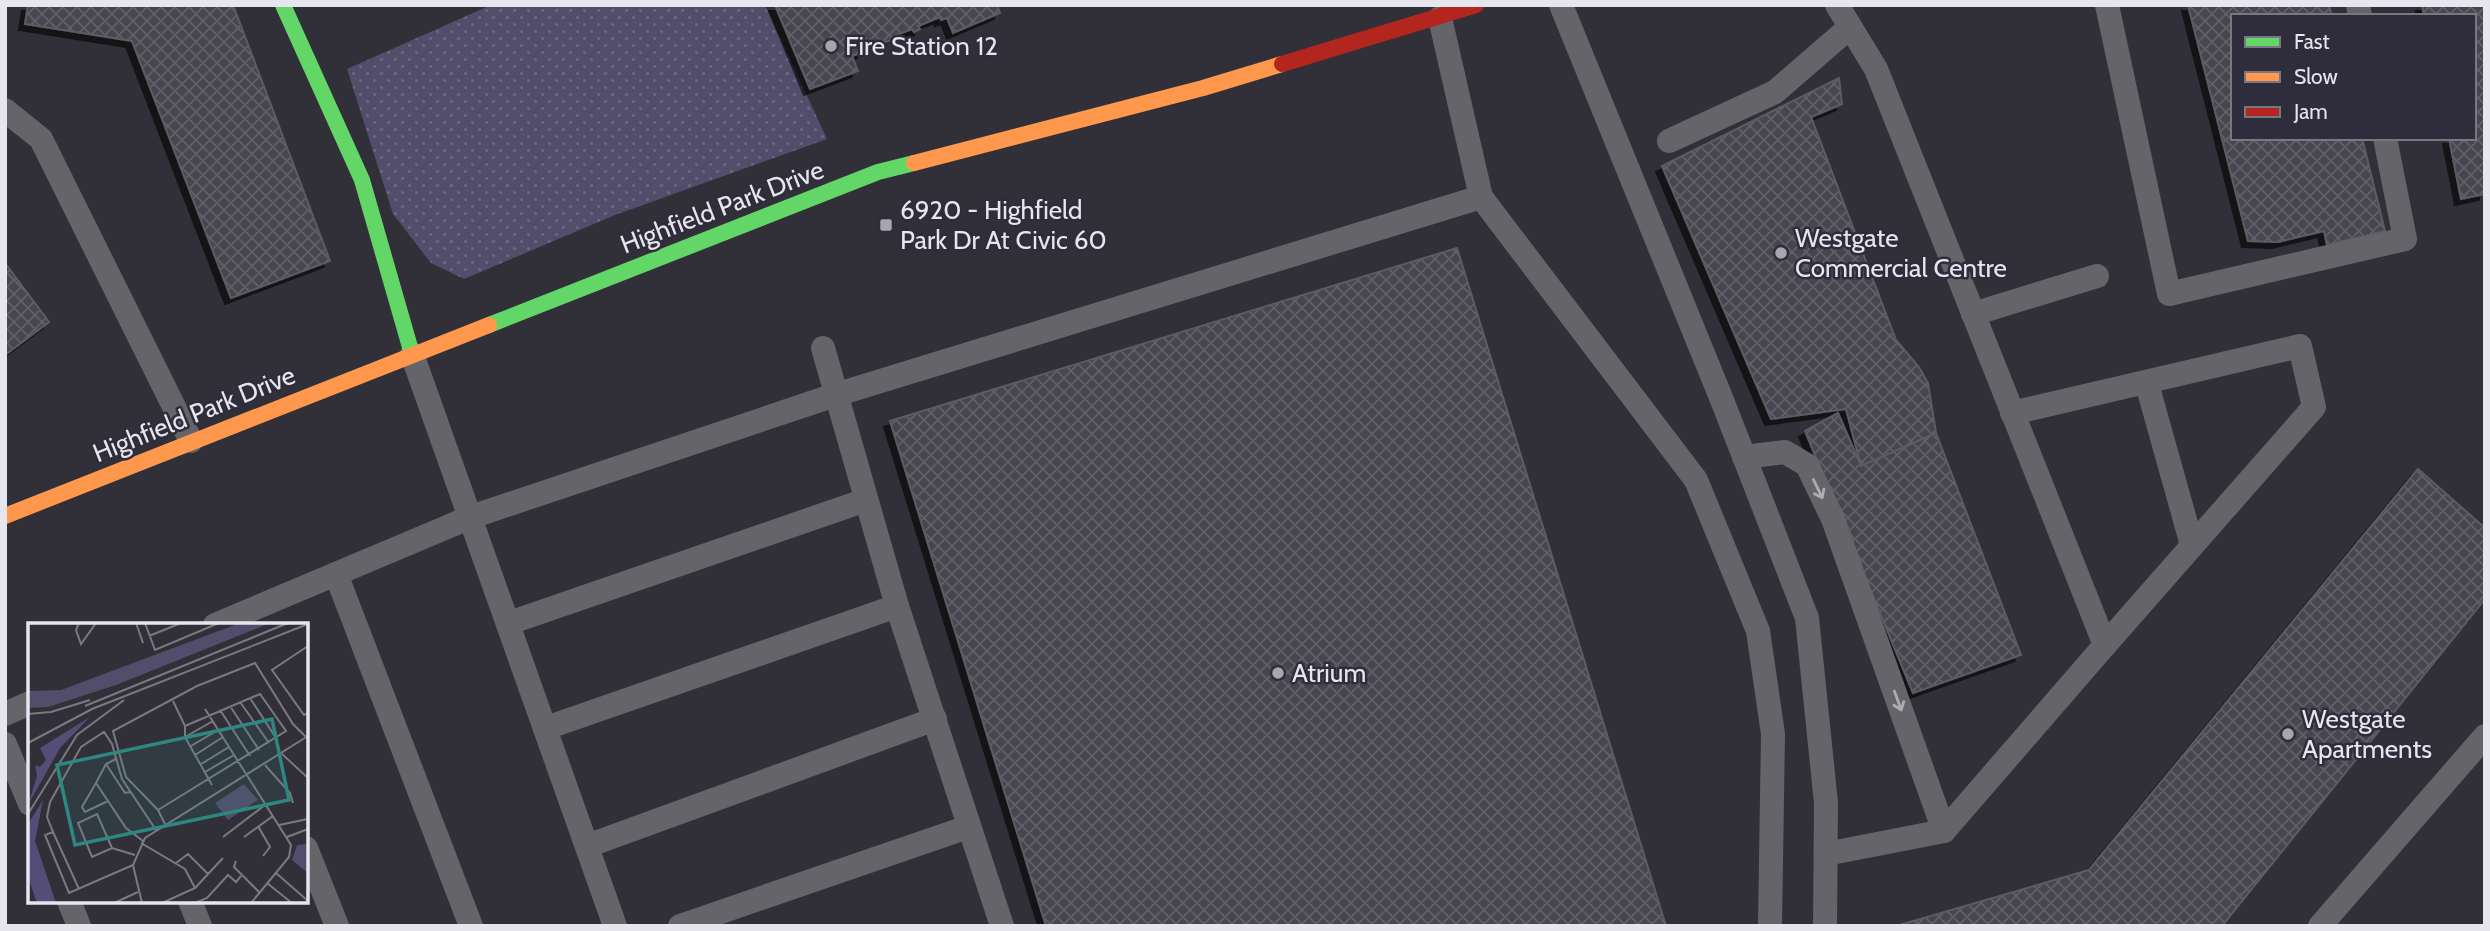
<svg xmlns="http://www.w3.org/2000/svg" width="2490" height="931" font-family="Cabin,sans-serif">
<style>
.grass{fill:url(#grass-dots)}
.building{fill:url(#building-cross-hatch);stroke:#5c5b62;stroke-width:2;filter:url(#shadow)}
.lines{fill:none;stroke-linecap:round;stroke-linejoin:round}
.lane{stroke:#656468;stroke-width:24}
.fast{stroke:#63d668;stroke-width:16}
.slow{stroke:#ff974d;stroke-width:16}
.jam{stroke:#b3261e;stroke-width:16}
.oneway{stroke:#acacb2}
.poi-dot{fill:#a7a6af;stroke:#2f2d3b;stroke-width:2.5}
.labels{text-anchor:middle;stroke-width:5;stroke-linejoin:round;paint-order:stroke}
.poi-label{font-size:26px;fill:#e7e6ef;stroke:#2f2d3b;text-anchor:start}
.street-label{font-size:26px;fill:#e7e6ef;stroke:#2f2d3b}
.inset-road{fill:none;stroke:#7a7981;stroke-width:2}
.view{fill:#2f8781;fill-opacity:0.15;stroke:#2f8781;stroke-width:3.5}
.inset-edge{fill:none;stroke:#e7e6ef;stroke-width:3.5}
</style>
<defs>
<pattern id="grass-dots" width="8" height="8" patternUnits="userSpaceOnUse" patternTransform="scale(1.75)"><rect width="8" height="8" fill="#524d6a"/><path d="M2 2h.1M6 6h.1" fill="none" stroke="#6b6780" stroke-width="1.8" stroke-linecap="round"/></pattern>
<pattern id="building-cross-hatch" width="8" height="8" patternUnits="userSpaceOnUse" patternTransform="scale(1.75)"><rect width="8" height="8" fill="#46454d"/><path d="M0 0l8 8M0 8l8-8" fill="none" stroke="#616067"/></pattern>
<filter id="shadow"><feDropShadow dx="-6" dy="6" stdDeviation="0" flood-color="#0009"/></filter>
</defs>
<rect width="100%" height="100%" fill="#313038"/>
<!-- grass -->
<polygon class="grass" points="491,5 765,5 827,139 615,215 464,279 431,263 393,214 347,69"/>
<!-- building -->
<g class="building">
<polygon points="28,5 233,5 330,261 231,298 132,41 25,24"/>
<polygon points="775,5 997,5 1000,13 953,33 947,18 941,20 940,17 918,26 920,29 914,32 912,29 891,37 892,40 862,48 863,52 852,56 858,71 810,89"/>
<polygon points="2188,5 2329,5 2332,16 2233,16 2233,138 2362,138 2385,231 2327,245 2324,231 2278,242 2248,241"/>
<polygon points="2422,5 2485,5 2485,194 2461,199 2449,138 2474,138 2474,16 2424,16"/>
<polygon points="1839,78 1842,104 1811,117 1896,340 1919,367 1928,383 1936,433 1861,466 1846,409 1771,419 1662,166"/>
<polygon points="1457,248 1666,926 1046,926 890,421"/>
<polygon points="5,263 49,322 5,355"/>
<polygon points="1838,413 1861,466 1936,433 2021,655 1913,693 1805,431"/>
<polygon points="2418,469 2485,528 2485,599 2222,926 1896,926 2089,870"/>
</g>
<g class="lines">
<!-- lane -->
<g class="lane">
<polyline points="1561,5 1722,400 1807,618 1826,803 1825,926"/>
<polyline points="2107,5 2169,294 2405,239 2385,138"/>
<polyline points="2358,5 2360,16"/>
<polyline points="5,110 41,139 191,441"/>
<polyline points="1669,141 1775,92 1850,27"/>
<polyline points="1481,197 1696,480 1758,631 1773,734 1770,926"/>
<polyline points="1973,314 2097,276"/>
<polyline points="823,348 897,606 1002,926"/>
<polyline points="412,354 615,926"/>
<polyline points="2147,384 2192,545"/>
<polyline points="2012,413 2300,346 2314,407 2105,645"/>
<polyline points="1744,457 1785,452 1807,465 1833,519 1944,831"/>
<polyline points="336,574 471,926"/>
<polyline points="509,623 866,500"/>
<polyline points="215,625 471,517 835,395 1481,197 1440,18"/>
<polyline points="5,714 30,703"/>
<polyline points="546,728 897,606"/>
<polyline points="5,744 30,804"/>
<polyline points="587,846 935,719"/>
<polyline points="306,848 337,926"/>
<polyline points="1826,854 1944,831 2105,645 1876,69 1837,5"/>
<polyline points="69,901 79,926"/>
<polyline points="190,901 200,926"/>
<polyline points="680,926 968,827"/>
<polyline points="2320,926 2485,736"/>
</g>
<!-- fast -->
<g class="fast">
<polyline points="283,5 362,180 412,354"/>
<polyline points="489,325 878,172 914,163"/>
</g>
<!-- slow -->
<g class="slow">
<polyline points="914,163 1203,88 1282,64"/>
<polyline points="5,516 489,325"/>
</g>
<!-- jam -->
<polyline class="jam" points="1282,64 1476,5"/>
</g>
<!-- one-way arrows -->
<defs><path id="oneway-shaft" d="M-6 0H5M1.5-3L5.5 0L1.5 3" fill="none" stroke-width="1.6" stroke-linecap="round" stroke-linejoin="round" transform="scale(1.75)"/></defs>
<g class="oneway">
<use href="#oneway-shaft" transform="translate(1818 489) rotate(64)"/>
<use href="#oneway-shaft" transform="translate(1898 701) rotate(70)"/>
</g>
<!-- markers -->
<g class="poi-dot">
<circle cx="831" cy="46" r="7"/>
<rect x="879" y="218" width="14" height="14" rx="3.5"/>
<circle cx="1781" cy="253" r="7"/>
<circle cx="1278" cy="673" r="7"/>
<circle cx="2288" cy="734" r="7"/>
</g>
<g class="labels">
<!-- poi labels -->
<g class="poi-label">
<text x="845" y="55">Fire Station 12</text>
<text x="900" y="219">6920 - Highfield<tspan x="900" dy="30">Park Dr At Civic 60</tspan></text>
<text x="1795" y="247">Westgate<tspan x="1795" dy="30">Commercial Centre</tspan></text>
<text x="1292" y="682">Atrium</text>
<text x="2302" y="728">Westgate<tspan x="2302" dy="30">Apartments</tspan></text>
</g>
<!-- street labels -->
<g class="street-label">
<text transform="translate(722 207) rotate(-21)" y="9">Highfield Park Drive</text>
<text transform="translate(194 414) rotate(-22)" y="9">Highfield Park Drive</text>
</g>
</g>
<!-- overview -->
<g transform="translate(28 623)">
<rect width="280" height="280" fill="#313038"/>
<path d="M212,0H242L88,62L20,84L0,85V68L33,67ZM216,161L230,177L200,197L187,180ZM280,221V250L264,237L269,222Z" fill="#524d6a"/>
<path d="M62,94L32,125L0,182L9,153L7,142L12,144L18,137L12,125ZM15,177L7,218L28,280H9L0,254V201Z" fill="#544d78"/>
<path class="inset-road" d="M51,0L48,7L53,21L68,0M108,0L115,20M117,0L127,27L191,0M121,13L153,0M280,23L244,47L276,92L280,90M222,75L248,115M145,78L157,103V114L184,162M212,79L241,120M57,83L260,0M202,83L231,127M177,86L263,222L261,234L223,280M192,87L222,133M0,91L23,89L62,77M157,114L185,98M0,120L64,86L280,1M163,123L190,107M254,131L280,155M167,132L195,114M88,136L78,141L68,160L98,205L115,218M78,141L97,170L102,169M173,141L201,124M237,142L262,170L265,180M177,149L206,132M68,160L54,184L57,189L80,178M130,187L98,154L85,108L169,63L227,40L265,101L278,114M0,191L49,112L96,77M137,201L130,187L258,108L232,71L157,103M251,202L280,196M230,203L242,224L235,233M25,209L51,266M195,214L237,182M216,214L245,193M259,214L280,206M113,220L157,246L167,265L134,280M84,225L69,191L50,200L64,234L84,225L107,232M208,238L206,244L231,269M148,240L160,231L180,251M105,242L41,270L17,212L25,209L19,194L22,179L53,124L76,109L84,121L94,156L128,207M248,250L280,278M239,260L264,280M167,265L195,235M86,280L110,269M114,280L105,242L117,215L280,113M167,280L179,275L200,252L208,259L213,253"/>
<path class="view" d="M244,96L261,177L47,222L29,142Z"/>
<rect width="280" height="280" class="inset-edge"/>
</g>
<!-- border -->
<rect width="2490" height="931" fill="none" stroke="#e7e6ef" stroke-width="14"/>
<!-- legend -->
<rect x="2231" y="14" width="245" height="126" fill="#2f2d3b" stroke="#797783" stroke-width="2"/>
<rect x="2245" y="37" width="35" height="10" fill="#63d668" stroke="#797783" stroke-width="2"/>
<text x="2294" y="49" font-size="21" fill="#e7e6ef">Fast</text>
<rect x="2245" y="72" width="35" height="10" fill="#ff974d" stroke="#797783" stroke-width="2"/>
<text x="2294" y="84" font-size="21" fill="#e7e6ef">Slow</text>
<rect x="2245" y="107" width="35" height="10" fill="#b3261e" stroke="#797783" stroke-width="2"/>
<text x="2294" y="119" font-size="21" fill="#e7e6ef">Jam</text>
</svg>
